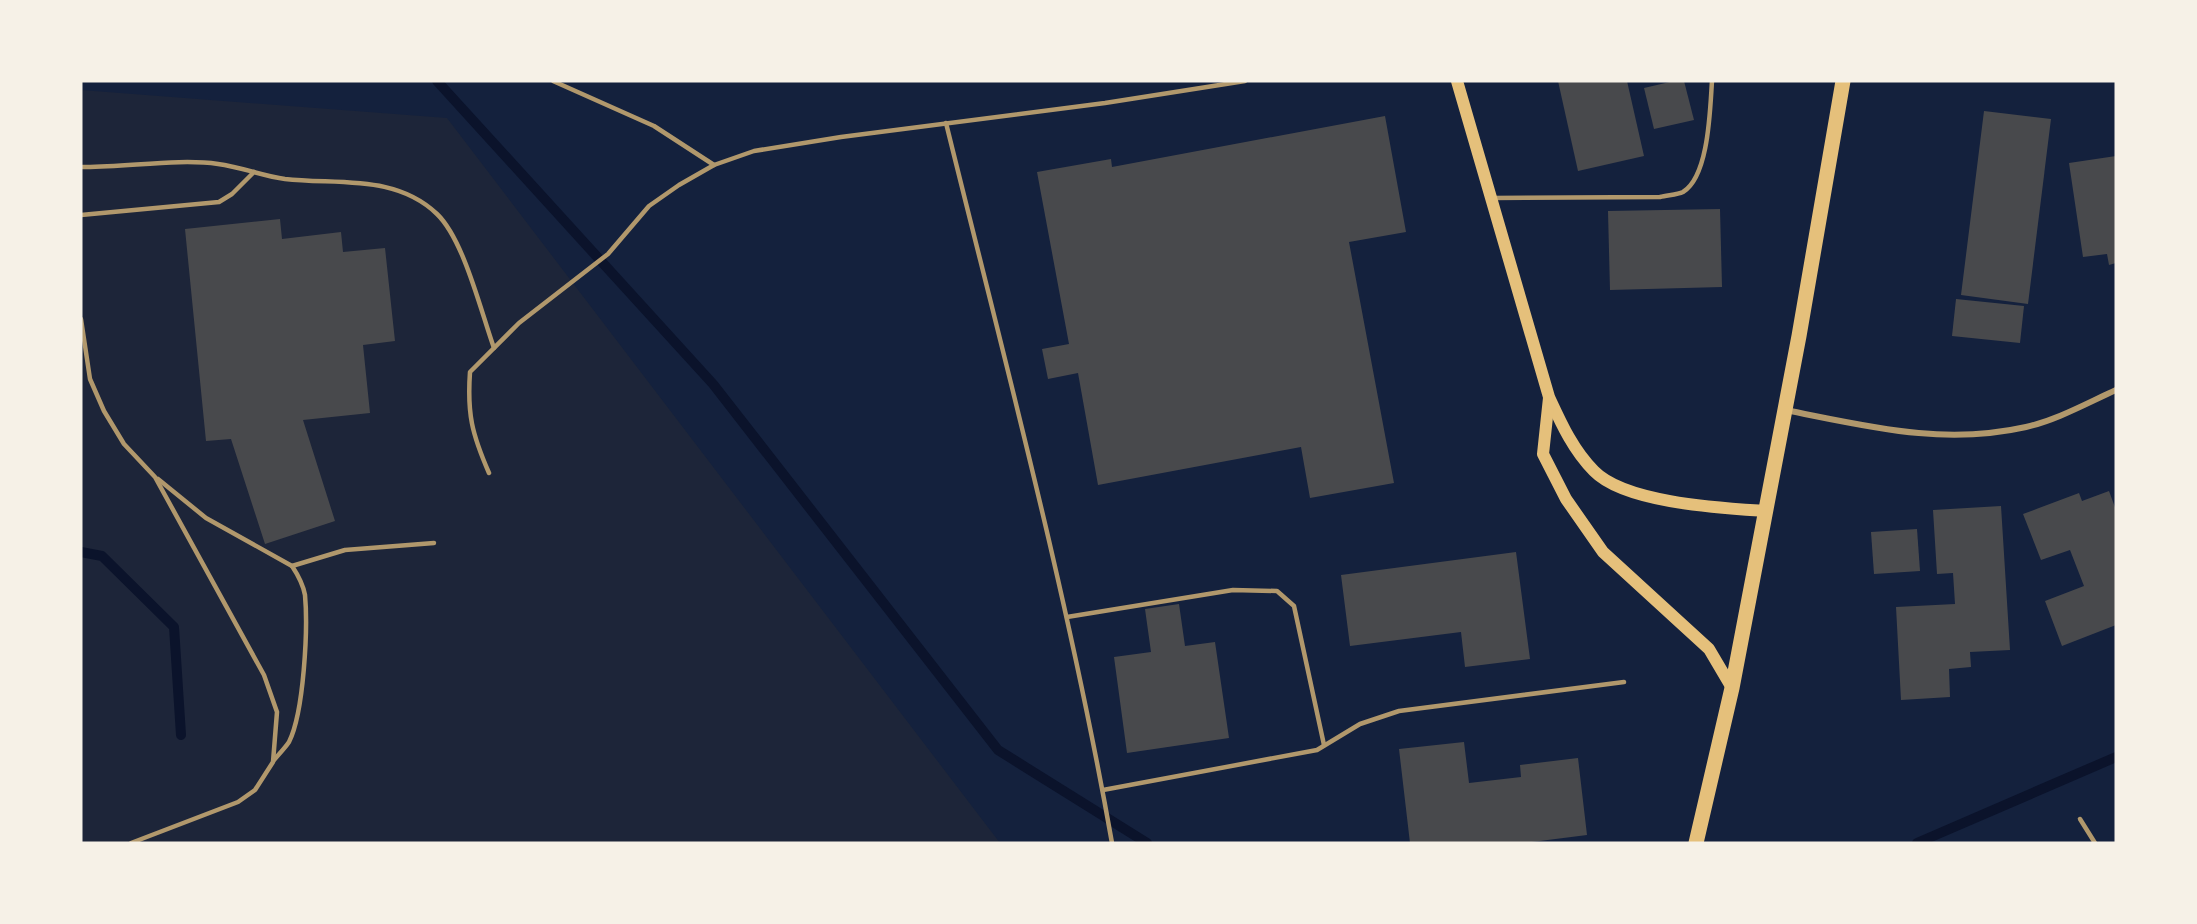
<svg xmlns="http://www.w3.org/2000/svg" width="2197" height="924" font-family="'Source Sans 3',sans-serif">
<style>
.green{fill:#1d2539}
.lines{fill:none;stroke-linecap:round;stroke-linejoin:round}
.stream{stroke:#0b132b;stroke-width:10}
.building{fill:#48494c}
.service{stroke:#b1986c;stroke-width:4.5}
.minor{stroke:#b1986c;stroke-width:6}
.secondary{stroke:#e5c07b;stroke-width:12}
.primary{stroke:#e5c07b;stroke-width:15}
</style>
<rect width="100%" height="100%" fill="#14213d"/>
<!-- green -->
<polygon class="green" points="81,90 447,118 1000,843 81,843"/>
<g class="lines">
<!-- stream -->
<g class="stream">
<polyline points="437,81 713,384 998,750 1147,843"/>
<polyline points="81,552 102,556 174,627 181,735"/>
<polyline points="1917,843 2116,757"/>
</g>
</g>
<!-- building -->
<g class="building">
<polygon points="1558,81 1627,81 1644,156 1578,171"/>
<polygon points="1674,81 1684,81 1694,120 1654,129 1644,88"/>
<polygon points="1984,111 2051,119 2028,304 1961,295"/>
<polygon points="1385,116 1406,232 1349,242 1394,483 1310,498 1301,447 1098,485 1078,373 1048,379 1042,349 1069,344 1037,172 1111,159 1112,167"/>
<polygon points="2116,156 2116,263 2109,265 2107,254 2083,257 2069,163"/>
<polygon points="1720,209 1722,287 1610,290 1608,211"/>
<polygon points="280,219 282,239 341,232 343,252 385,248 395,341 363,345 370,413 303,420 335,521 265,544 231,439 206,441 185,229"/>
<polygon points="1956,299 2024,306 2020,343 1952,336"/>
<polygon points="2109,491 2116,510 2116,625 2062,646 2045,601 2084,586 2070,550 2041,560 2023,514 2079,493 2082,501"/>
<polygon points="2001,506 2010,650 1970,652 1971,667 1949,669 1950,697 1901,700 1896,607 1955,604 1953,573 1937,574 1933,510"/>
<polygon points="1917,529 1920,571 1874,574 1871,532"/>
<polygon points="1516,552 1530,659 1465,667 1461,632 1350,646 1341,575"/>
<polygon points="1179,604 1185,646 1215,642 1229,738 1127,753 1114,657 1151,652 1145,609"/>
<polygon points="1464,742 1469,783 1521,777 1520,765 1578,758 1587,835 1524,843 1410,843 1399,749"/>
</g>
<g class="lines">
<!-- service -->
<g class="service">
<polyline points="553,81 654,126 714,165"/>
<path d="M946,123C1005,362 1069,600 1112,843"/>
<path d="M81,167C124,168 177,158 218,164C241,167 263,176 285,179C338,185 395,174 437,214C464,240 481,312 494,348"/>
<path d="M1492,198L1660,197C1667,195 1677,195 1683,192C1709,176 1710,109 1712,81"/>
<polyline points="81,215 219,202 232,194 254,172"/>
<polyline points="81,319 90,379 104,411 124,444 155,477 264,675 277,712 273,762 255,790 238,802 131,843"/>
<path d="M489,473C472,434 467,414 470,372L519,323L608,254L649,206L679,185L714,165L754,151L841,137L1105,103L1245,81"/>
<path d="M158,479L206,518L292,566C298,575 303,584 305,595C308,629 304,712 289,742C285,748 279,754 274,760"/>
<polyline points="292,566 345,550 434,543"/>
<polyline points="1067,617 1233,590 1277,591 1294,606 1324,745"/>
<polyline points="1103,790 1317,750 1360,724 1399,711 1624,682"/>
<polyline points="2080,819 2095,843"/>
</g>
<!-- minor -->
<path class="minor" d="M1785,410C1867,426 1942,446 2026,427C2057,420 2087,403 2116,390"/>
<!-- secondary -->
<g class="secondary">
<path d="M1457,81L1549,397C1561,423 1573,450 1594,471C1625,503 1721,508 1765,511"/>
<polyline points="1549,398 1543,454 1566,499 1603,552 1709,649 1732,688"/>
</g>
<!-- primary -->
<polyline class="primary" points="1696,843 1732,688 1799,336 1843,81"/>
</g>
<!-- border -->
<rect width="2197" height="924" fill="none" stroke="#f6f1e7" stroke-width="165"/>
</svg>
